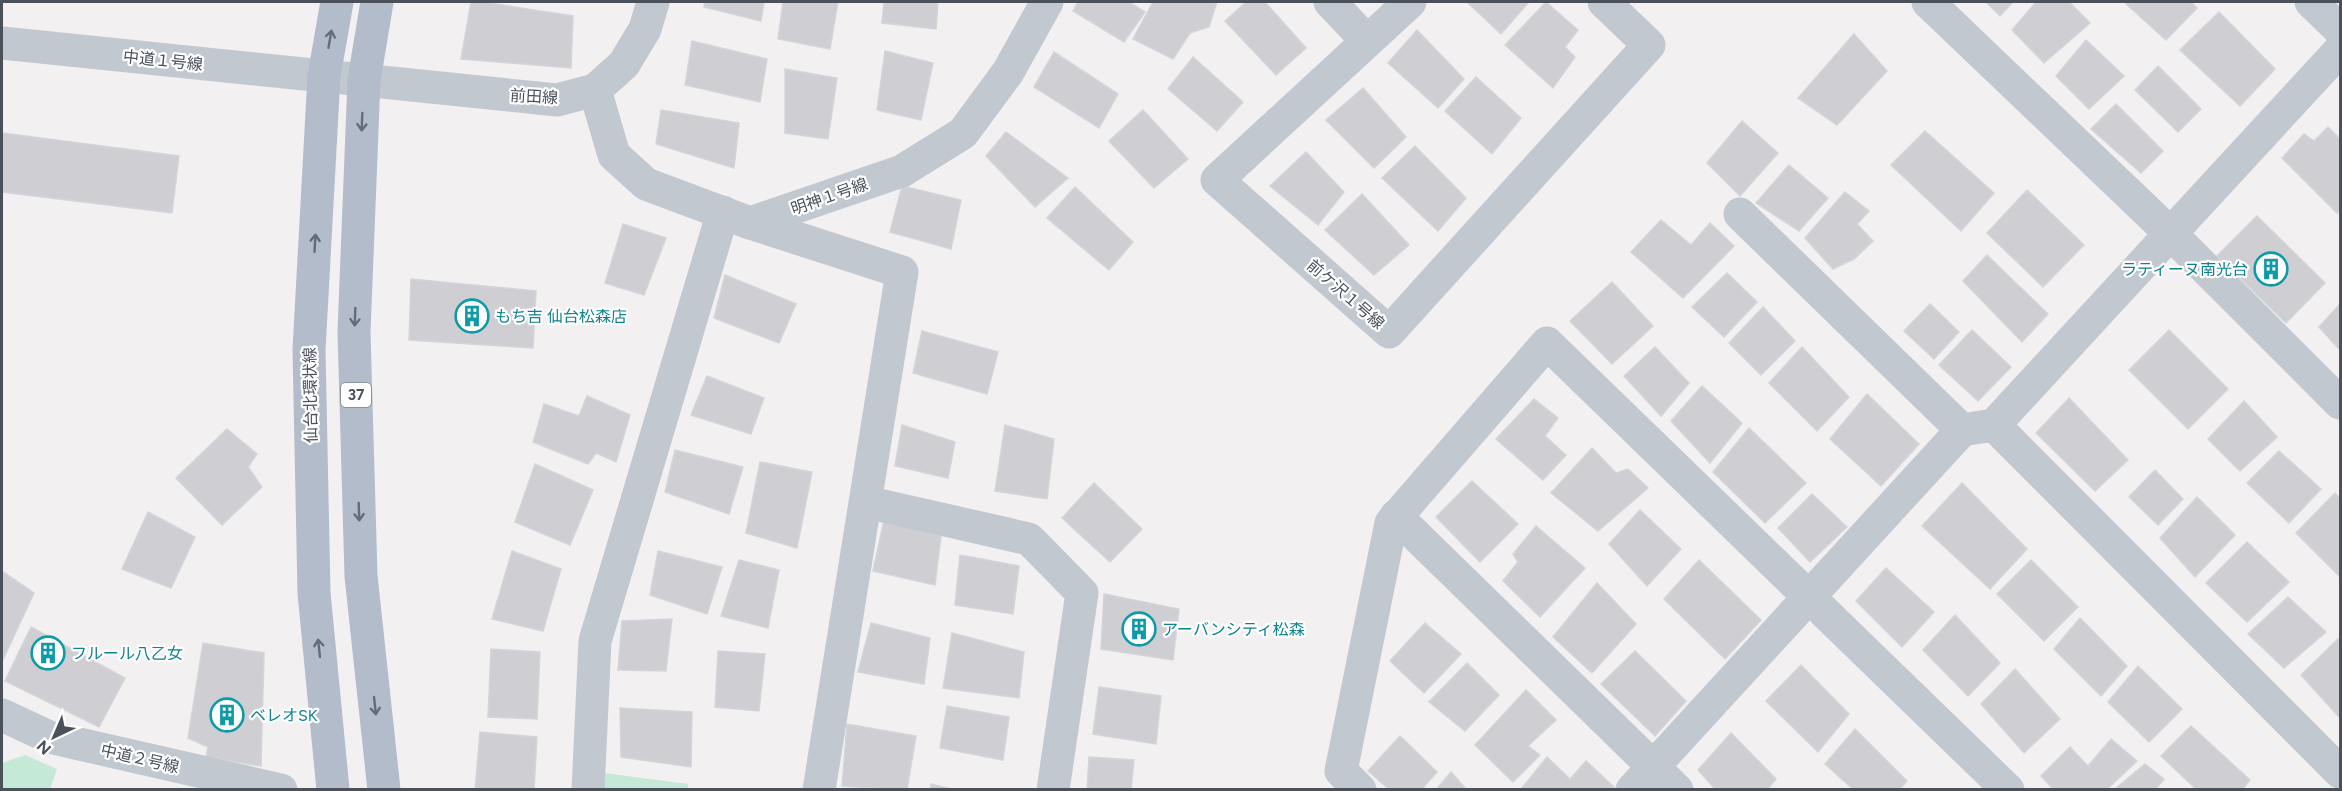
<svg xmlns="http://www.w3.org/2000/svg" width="2342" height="791" font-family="Figtree,'Noto Sans JP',sans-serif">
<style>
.green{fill:#c4ead7}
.building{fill:#ceced3;stroke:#d4d5da;stroke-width:1.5}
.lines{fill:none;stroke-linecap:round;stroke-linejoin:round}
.minor{stroke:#c2c8d0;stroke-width:33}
.major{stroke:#b3bccb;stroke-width:33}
.oneway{stroke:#646c77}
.labels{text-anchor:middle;stroke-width:4.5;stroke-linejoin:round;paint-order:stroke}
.shield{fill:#fff;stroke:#80858c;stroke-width:1.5}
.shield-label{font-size:15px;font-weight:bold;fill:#4a515b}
.street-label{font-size:16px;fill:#4a515b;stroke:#fff}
.culture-label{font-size:16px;fill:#0d838f;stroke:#fff;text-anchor:start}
</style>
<rect width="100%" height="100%" fill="#f2f0f0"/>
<!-- green -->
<g class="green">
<polygon points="25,755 57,769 50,789 2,789 2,763"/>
<polygon points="604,773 688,784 688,789 604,789"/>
</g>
<!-- building -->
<g class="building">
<polygon points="471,2 483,2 573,16 571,68 461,59"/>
<polygon points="705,2 764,2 761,21 704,7"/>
<polygon points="783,2 838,2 830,49 778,39"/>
<polygon points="884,2 938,2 936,29 882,23"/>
<polygon points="1078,2 1129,2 1145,12 1124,42 1073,11"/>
<polygon points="1153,2 1217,2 1209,27 1190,33 1173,59 1133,39"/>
<polygon points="1246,2 1265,2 1306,48 1276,75 1225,21"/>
<polygon points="1467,2 1527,2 1528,3 1501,34"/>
<polygon points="1546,2 1578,30 1565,47 1575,57 1553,88 1505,45"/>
<polygon points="1986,2 2013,2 2000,16"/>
<polygon points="2036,2 2069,2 2090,23 2044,63 2012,30"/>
<polygon points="2124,2 2191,2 2197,8 2166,40"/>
<polygon points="2219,12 2275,69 2240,106 2180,50"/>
<polygon points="1417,30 1464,79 1438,108 1388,63"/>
<polygon points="1854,34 1887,71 1837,125 1798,98"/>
<polygon points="2086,40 2124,76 2089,109 2056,76"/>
<polygon points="692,41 767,59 760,102 685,85"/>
<polygon points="885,51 933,63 921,120 877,110"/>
<polygon points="1054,52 1118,94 1099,128 1034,87"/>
<polygon points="1193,57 1243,102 1217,131 1168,89"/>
<polygon points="2158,66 2201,109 2178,132 2135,90"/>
<polygon points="785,69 837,78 828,139 785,133"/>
<polygon points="1476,77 1521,118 1492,154 1445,111"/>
<polygon points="1363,88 1406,137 1374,168 1326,120"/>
<polygon points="2116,104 2163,151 2141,173 2091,129"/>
<polygon points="661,110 739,123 734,168 656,144"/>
<polygon points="1143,110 1188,159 1154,188 1109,141"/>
<polygon points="1742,121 1778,153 1740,196 1707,163"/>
<polygon points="2328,127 2340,139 2340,209 2337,213 2282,158 2304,134 2314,141"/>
<polygon points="1925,131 1994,193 1961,231 1891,165"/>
<polygon points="1006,132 1068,178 1035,207 986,156"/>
<polygon points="2,133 179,156 172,213 2,192"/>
<polygon points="1415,146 1466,198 1438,231 1382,178"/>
<polygon points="1306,152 1344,192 1318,225 1270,186"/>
<polygon points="1789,165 1828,198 1799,231 1756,203"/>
<polygon points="902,186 961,200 951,249 890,232"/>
<polygon points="1075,187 1133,242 1109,270 1047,218"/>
<polygon points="2027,190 2084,245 2043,287 1987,233"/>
<polygon points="1845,192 1869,211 1857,224 1873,241 1854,259 1833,269 1805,238"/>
<polygon points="1362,194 1409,245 1374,275 1325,230"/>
<polygon points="2257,216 2325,283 2286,323 2217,256"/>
<polygon points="1661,220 1691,245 1710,223 1734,246 1683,298 1631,252"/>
<polygon points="623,224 666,238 644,295 605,283"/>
<polygon points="1987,255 2048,314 2022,342 1963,281"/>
<polygon points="1727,273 1757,302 1724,337 1692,307"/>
<polygon points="725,275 796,304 779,343 714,318"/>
<polygon points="411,279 536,291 533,348 409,340"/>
<polygon points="1612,282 1653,326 1612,364 1570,321"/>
<polygon points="1930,304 1959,332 1934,359 1904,331"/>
<polygon points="2340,304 2340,350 2319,327"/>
<polygon points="1763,307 1795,341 1761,375 1729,343"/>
<polygon points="1972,330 2011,367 1978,401 1939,365"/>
<polygon points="2169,330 2228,389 2188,429 2129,370"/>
<polygon points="922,331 998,352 987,394 913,373"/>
<polygon points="1655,347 1689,383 1661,416 1624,376"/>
<polygon points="1802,347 1849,397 1817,431 1769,383"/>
<polygon points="707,376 764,398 751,434 691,415"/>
<polygon points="1702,386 1742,423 1710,463 1671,421"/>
<polygon points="1867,394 1919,444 1881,486 1830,439"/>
<polygon points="587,396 630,415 616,462 596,453 588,464 533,442 544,404 579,416"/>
<polygon points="2069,398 2128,460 2095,491 2036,433"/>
<polygon points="1534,399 1558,418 1545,436 1566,455 1543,480 1496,439"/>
<polygon points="2244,401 2277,437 2240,471 2208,439"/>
<polygon points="902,425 955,442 948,478 895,466"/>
<polygon points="1005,425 1054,439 1047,499 995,491"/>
<polygon points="1749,428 1806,483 1765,523 1713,472"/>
<polygon points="227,429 257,454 248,467 262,487 222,525 176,478"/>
<polygon points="1592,448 1616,473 1628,469 1648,488 1598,531 1551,493"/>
<polygon points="675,450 743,467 729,514 665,492"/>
<polygon points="2279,451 2321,489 2289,523 2247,483"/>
<polygon points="760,462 812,472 797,548 746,533"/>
<polygon points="535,464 593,490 570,545 515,522"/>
<polygon points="2155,470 2183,499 2158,525 2129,497"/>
<polygon points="1472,481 1518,524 1480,562 1436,517"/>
<polygon points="1094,483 1142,529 1110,562 1062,518"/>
<polygon points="1962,483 2027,549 1990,589 1922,526"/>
<polygon points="2335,493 2340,499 2340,577 2296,533"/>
<polygon points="1812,494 1847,527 1810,562 1778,528"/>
<polygon points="2197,497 2235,535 2195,577 2160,538"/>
<polygon points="1640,510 1681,549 1647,586 1609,544"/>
<polygon points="148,512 195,537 171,588 122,569"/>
<polygon points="884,520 941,536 935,585 873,571"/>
<polygon points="1536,526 1585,568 1540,617 1503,581 1518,562 1513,554"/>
<polygon points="2247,542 2289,582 2247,622 2206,583"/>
<polygon points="512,551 561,569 543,631 492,619"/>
<polygon points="658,551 722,567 707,614 650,595"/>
<polygon points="960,555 1019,566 1013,614 955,605"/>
<polygon points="739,560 779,570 768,628 721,616"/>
<polygon points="1699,560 1761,620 1725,659 1664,599"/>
<polygon points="2031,560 2078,607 2044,641 1997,594"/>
<polygon points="1886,568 1934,612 1902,647 1856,601"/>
<polygon points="2,571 34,593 2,662"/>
<polygon points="1597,583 1636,624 1592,673 1553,637"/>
<polygon points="1104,594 1179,609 1173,660 1101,649"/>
<polygon points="2288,597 2326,632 2284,668 2248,634"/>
<polygon points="1955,615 2000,663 1968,696 1923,650"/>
<polygon points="2080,618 2127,666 2101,696 2054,649"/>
<polygon points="672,619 666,671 618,670 622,621"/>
<polygon points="871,623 930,638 924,684 858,672"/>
<polygon points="1425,623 1461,654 1424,693 1390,661"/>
<polygon points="31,627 125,678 99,727 5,681"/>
<polygon points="952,633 1024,652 1019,698 943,688"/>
<polygon points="2338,639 2340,642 2340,718 2301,675"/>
<polygon points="203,643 264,653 261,766 206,757 208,747 188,738"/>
<polygon points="491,649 540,652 537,719 488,717"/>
<polygon points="718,651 765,654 759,711 715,707"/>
<polygon points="1635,651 1686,701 1655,736 1601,684"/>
<polygon points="1467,663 1499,695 1465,731 1429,702"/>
<polygon points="1801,665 1849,714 1818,752 1766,701"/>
<polygon points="2138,666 2182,709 2149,742 2108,702"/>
<polygon points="2015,669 2060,719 2024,753 1981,704"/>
<polygon points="1099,687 1161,696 1156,744 1093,734"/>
<polygon points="1526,690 1556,720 1528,746 1540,755 1513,782 1475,745"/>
<polygon points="947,706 1009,717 1003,760 940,748"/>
<polygon points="620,708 692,712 691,767 621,757"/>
<polygon points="847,724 916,736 907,790 842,786"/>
<polygon points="2191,726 2250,780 2242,790 2197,790 2161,756"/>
<polygon points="1855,729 1907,781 1899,790 1854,790 1825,764"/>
<polygon points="480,732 537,737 534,790 475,790"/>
<polygon points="1731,733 1776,779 1767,790 1716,790 1698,770"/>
<polygon points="1400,736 1437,772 1421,790 1390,790 1368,771"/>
<polygon points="2111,739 2137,761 2106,790 2054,790 2041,776 2070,747 2088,766"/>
<polygon points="1089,757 1134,760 1131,790 1087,790"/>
<polygon points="1547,757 1570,779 1586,761 1614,787 1611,790 1524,790 1522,788"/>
<polygon points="2145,764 2164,779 2155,790 2114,790"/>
<polygon points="1451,772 1467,790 1436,790"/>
<polygon points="931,784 955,790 930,790"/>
</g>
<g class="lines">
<!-- minor -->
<g class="minor">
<polyline points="1330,2 1367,41"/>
<polyline points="1410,2 1217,180 1389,332 1649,45 1604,2"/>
<polyline points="1928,2 2171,234 2340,403"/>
<polyline points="2311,2 2340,30"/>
<polyline points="2,43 557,100 595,90 624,64 645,29 653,2"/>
<polyline points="2340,50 1994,425 2340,772"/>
<polyline points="595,90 614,155 646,184 750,223 902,171 963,133 1008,72 1047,2"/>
<polyline points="1740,214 1962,430"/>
<polyline points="750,223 902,272 819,790"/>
<polyline points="866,502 1029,539 1082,593 1053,790"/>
<polyline points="1396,516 1677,790"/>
<polyline points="2,715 49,737 281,790"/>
<polyline points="588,790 595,641 723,212"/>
<polyline points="1360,790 1341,771 1391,523 1547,343 2008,790"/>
<polyline points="1632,790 1962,430 1994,425"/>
</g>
<!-- major -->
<g class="major">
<polyline points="377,2 364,80 354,332 361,576 384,790"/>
<polyline points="333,790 314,593 309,350 324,76 337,2"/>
</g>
</g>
<!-- one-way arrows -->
<defs><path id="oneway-shaft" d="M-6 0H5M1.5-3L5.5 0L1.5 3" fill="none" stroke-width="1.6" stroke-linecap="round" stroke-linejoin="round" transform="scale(1.5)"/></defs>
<g class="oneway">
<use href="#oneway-shaft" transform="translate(330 39) rotate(-80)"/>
<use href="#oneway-shaft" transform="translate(362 122) rotate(92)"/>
<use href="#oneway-shaft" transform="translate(315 243) rotate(-87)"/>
<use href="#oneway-shaft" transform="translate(355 317) rotate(92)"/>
<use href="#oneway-shaft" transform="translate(359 512) rotate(88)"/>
<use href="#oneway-shaft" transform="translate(319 648) rotate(-96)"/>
<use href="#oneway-shaft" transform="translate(375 706) rotate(84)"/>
</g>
<!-- icons -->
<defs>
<symbol id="building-ring" viewBox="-11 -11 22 22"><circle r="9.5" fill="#fff" stroke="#0f9aa8" stroke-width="1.5"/><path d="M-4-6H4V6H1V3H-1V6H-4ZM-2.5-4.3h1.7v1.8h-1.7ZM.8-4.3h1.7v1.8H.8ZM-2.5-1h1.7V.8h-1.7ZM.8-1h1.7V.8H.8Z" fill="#0f9aa8"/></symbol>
</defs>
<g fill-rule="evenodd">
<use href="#building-ring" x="2252" y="250" width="38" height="38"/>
<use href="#building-ring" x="453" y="297" width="38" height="38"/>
<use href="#building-ring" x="1120" y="610" width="38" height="38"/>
<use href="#building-ring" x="29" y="634" width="38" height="38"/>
<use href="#building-ring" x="208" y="696" width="38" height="38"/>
</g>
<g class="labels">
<!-- shield labels -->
<rect class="shield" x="341" y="383" width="30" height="24" rx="4.5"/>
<g class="shield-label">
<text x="356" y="400">37</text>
</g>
<!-- street labels -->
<g class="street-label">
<text transform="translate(163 60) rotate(6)" y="6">中道１号線</text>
<text transform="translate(534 96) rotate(3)" y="6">前田線</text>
<text transform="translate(829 196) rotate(-19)" y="6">明神１号線</text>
<text transform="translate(1346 294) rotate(41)" y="6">前ケ沢１号線</text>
<text transform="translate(310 395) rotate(-91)" y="6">仙台北環状線</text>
<text transform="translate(140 758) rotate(13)" y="6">中道２号線</text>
</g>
<!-- culture labels -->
<g class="culture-label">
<text x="2248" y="275" text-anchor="end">ラティーヌ南光台</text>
<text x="495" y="322">もち吉 仙台松森店</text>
<text x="1162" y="635">アーバンシティ松森</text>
<text x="71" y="659">フルール八乙女</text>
<text x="250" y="721">ベレオSK</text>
</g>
</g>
<!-- border -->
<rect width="2342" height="791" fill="none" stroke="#4a515b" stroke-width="6"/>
<!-- north arrow -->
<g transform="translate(54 737) rotate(224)" stroke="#ffffff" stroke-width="4.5" paint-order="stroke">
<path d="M0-4.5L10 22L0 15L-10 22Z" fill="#4a515b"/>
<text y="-9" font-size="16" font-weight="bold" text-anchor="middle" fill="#4a515b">N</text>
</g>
</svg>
